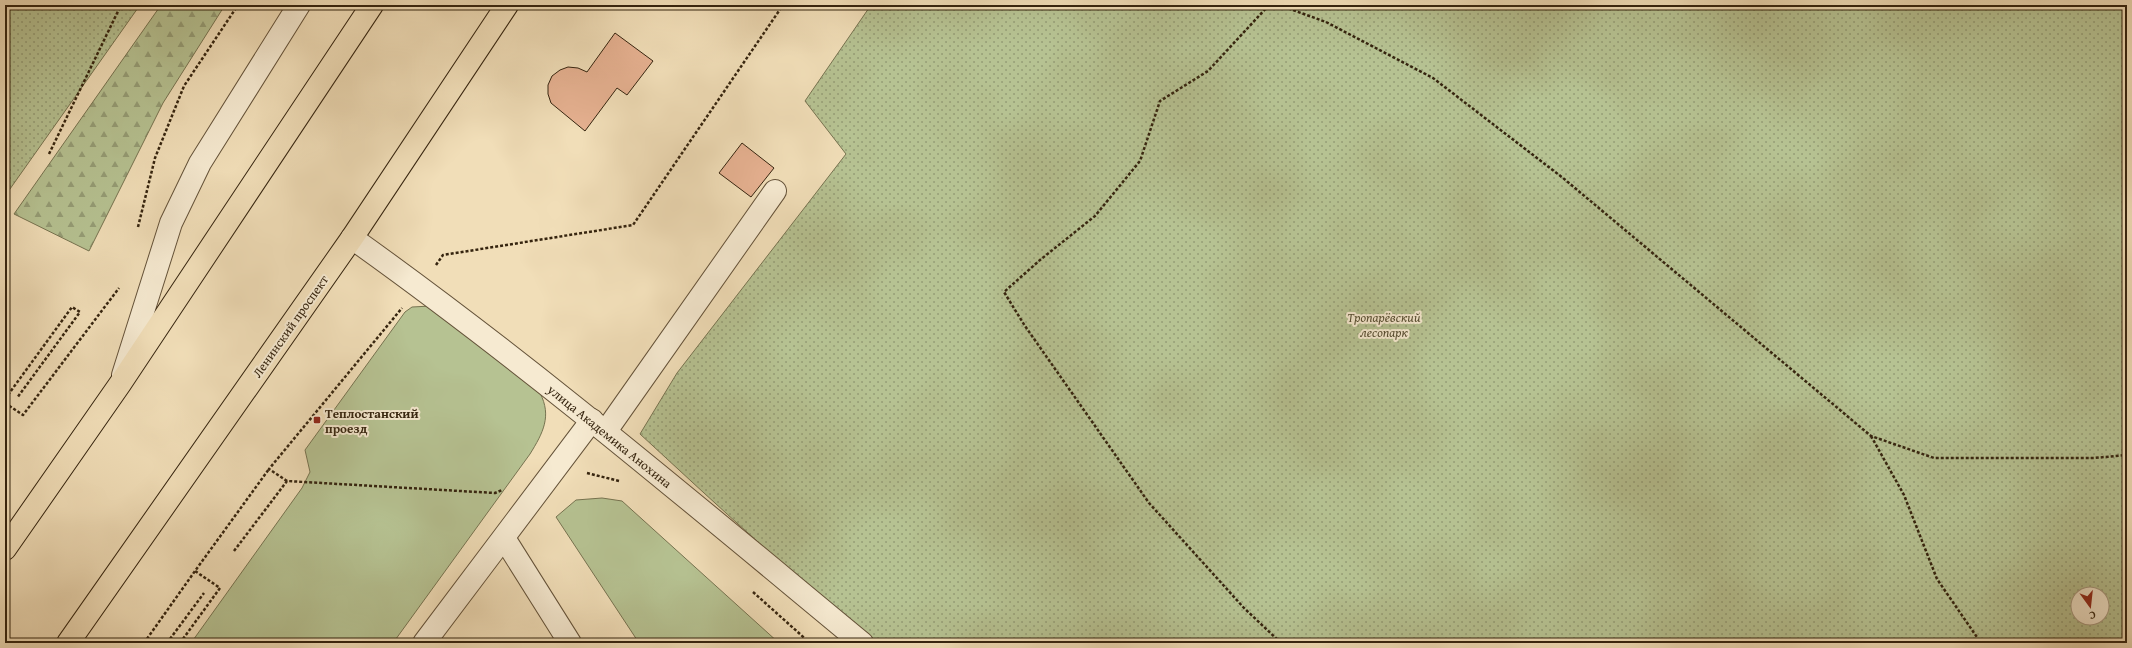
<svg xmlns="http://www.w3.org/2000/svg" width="2132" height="648" font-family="'Gentium Book Plus',serif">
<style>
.grass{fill:#b6c292;stroke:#767350}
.forest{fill:url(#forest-firs);stroke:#767350}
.park{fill:url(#park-dots);stroke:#767350;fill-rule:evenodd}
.building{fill:#e6b191;stroke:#35240f}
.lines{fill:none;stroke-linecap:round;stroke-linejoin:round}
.minor-casing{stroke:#645239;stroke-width:24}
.major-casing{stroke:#35240f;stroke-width:24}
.path{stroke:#35240f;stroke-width:2.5;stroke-dasharray:3 2;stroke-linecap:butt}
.minor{stroke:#f6ead1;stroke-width:22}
.major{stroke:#f1deb8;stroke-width:22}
.poi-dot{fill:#8f2418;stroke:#f6ead1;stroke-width:1.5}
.labels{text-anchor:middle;stroke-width:4;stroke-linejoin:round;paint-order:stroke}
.park-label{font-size:13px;font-style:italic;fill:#554c30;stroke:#f6ead1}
.street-label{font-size:13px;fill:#35240f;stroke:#f6ead1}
.poi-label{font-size:13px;font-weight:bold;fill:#35240f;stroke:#f6ead1;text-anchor:start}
</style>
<defs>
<pattern id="forest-firs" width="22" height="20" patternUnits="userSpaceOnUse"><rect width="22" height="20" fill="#b6c292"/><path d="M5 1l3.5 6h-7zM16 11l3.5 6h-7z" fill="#959d76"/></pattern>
<pattern id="park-dots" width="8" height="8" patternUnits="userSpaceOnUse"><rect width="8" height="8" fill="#b6c292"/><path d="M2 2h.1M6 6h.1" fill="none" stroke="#959d76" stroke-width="1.8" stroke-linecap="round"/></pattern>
</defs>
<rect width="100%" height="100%" fill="#f1deb8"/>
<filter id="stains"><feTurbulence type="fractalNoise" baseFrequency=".005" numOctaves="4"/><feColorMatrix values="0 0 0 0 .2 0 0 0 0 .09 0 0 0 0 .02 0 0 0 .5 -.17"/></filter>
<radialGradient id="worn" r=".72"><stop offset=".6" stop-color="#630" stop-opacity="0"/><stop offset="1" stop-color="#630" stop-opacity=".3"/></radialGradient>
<!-- grass -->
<g class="grass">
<path d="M431,306L540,393C552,416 543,433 530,454L393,643H191L302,488L310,472L305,450L405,312L412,307Z"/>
<polygon points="602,498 622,501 779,643 639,643 556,517 576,500"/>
</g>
<!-- forest -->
<polygon class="forest" points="161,5 225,5 163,103 89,251 14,214"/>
<!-- park -->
<g class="park">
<polygon points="5,5 140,5 5,196"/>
<path d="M871,5H2127V643H877C795,578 717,505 640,434L677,373L846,154L805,101ZM2078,594H2102V618H2078Z"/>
</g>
<!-- building -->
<g class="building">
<polygon points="615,33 653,61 627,95 617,88 585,131 551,103 548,94 548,85 552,76 560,70 568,67 578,68 587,72"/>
<polygon points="742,143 774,168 751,197 719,173"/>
</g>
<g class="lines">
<defs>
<g id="minor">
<path d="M352,238C529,364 695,505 862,643"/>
<polyline points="123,375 171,223 200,163 299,5"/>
<polyline points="606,431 775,191"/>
<polyline points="504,538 570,643"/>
<polyline points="424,643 592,420"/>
</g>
<g id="major">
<polyline points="5,549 120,384 372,5"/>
<polyline points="68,643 352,238 507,5"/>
</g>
</defs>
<!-- minor casing -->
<use href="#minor" class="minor-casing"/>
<!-- major casing -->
<use href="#major" class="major-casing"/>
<!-- path -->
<g class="path">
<polyline points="1269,5 1208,71 1160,101 1140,161 1095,216 1040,260 1004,292 1025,326 1149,503 1244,608 1281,643"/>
<polyline points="1279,5 1326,22 1433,78 1563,178 1871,436 1934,458 2094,458 2127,455"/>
<polyline points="49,154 121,5"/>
<polyline points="138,227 155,158 184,86 238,5"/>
<polyline points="436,265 443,255 633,225 783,5"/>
<polyline points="5,399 72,307 80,312 17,398"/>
<polyline points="5,403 23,415 119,288"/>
<polyline points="1871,436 1904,495 1937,579 1981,643"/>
<polyline points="587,473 619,481"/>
<polyline points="287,481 269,469 402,308"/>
<polyline points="234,551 287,481 495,493 502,490"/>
<polyline points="753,592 810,643"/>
<polyline points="144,643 195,571"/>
<polyline points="167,643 204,593"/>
<polyline points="180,643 220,588 195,571 269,469"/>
</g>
<!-- minor -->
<use href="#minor" class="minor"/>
<!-- major -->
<use href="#major" class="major"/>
</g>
<!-- markers -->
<rect class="poi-dot" x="313" y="416" width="8" height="8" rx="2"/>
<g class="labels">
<!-- park labels -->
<g class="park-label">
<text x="1384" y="322">Тропарёвский<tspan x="1384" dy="15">лесопарк</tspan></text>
</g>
<!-- street labels -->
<g class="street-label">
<text transform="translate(290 326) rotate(-55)" y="5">Ленинский проспект</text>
<text transform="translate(610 436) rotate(39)" y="5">улица Академика Анохина</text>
</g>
<!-- poi labels -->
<g class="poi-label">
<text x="325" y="418">Теплостанский<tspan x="325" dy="15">проезд</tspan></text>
</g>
</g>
<!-- margin -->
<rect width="2132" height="648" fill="none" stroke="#f1deb8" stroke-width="20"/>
<rect x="6" y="6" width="2120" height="636" fill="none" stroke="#35240f" stroke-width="2"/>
<rect x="10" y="10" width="2112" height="628" fill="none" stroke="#35240f"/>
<!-- north arrow -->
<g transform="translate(2090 606) rotate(165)"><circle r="19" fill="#f6ead1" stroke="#a99b83"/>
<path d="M0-3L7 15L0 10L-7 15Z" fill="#8f2418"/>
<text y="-6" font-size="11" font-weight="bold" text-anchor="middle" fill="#35240f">С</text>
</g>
<rect width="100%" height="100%" filter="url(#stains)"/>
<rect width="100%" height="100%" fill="url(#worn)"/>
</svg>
